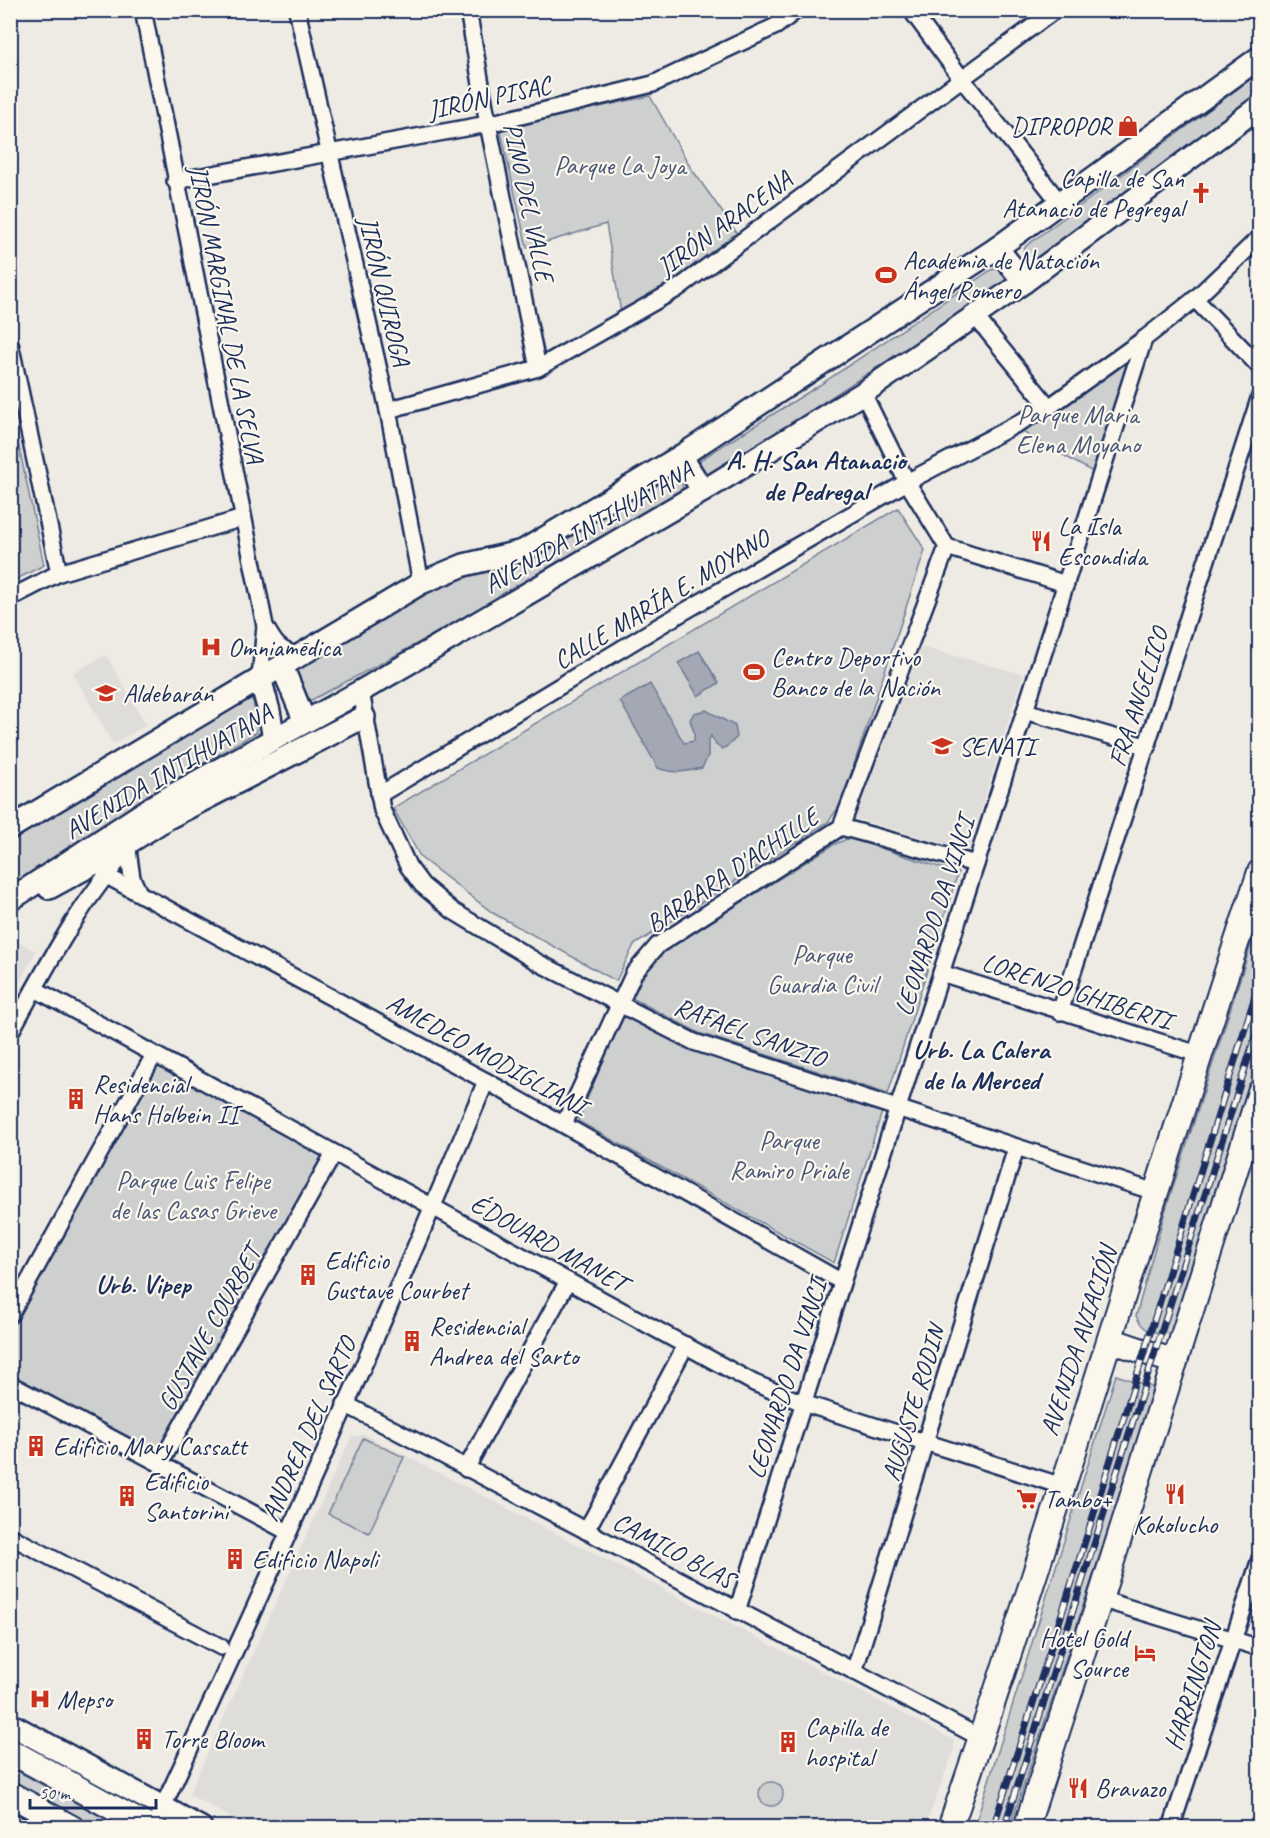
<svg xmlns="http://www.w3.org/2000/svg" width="1270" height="1838" font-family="Caveat,sans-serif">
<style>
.built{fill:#deddda}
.green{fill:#cecfcf;stroke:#747f96;stroke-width:1.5}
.water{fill:#a3a8b4;stroke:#6d7892;stroke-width:1.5}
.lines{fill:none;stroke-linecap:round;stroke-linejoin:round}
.street-casing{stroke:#1b2f5e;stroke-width:20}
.secondary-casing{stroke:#1b2f5e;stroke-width:26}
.primary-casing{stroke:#1b2f5e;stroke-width:28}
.street{stroke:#fbf7ec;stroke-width:15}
.secondary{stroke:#fbf7ec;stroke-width:21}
.primary{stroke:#fbf7ec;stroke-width:24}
.rail-casing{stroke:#1b2f5e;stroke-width:7}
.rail{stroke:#fbf7ec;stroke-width:4.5;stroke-dasharray:14;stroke-linecap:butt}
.labels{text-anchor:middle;stroke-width:4.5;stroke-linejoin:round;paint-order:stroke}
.street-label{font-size:26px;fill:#1b2f5e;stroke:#fbf7ec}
.poi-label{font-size:26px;fill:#1b2f5e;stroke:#fbf7ec;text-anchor:start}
.park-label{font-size:26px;fill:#48577a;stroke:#fbf7ec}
.neighbourhood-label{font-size:27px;font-weight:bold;fill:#1b2f5e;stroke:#fbf7ec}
</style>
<rect width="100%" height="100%" fill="#eeebe4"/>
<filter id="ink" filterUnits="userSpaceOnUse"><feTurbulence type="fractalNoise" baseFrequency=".0167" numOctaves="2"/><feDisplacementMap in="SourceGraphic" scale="12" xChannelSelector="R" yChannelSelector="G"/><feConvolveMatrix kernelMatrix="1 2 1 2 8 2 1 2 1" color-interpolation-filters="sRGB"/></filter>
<g filter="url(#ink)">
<!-- built -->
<g class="built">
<polygon points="921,647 1023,674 968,851 855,818"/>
<polygon points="106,655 146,725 113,744 73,673"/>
<polygon points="11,938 36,951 11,998"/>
<polygon points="364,1434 954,1740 954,1750 925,1827 248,1828 189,1794 351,1437"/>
</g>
<!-- green -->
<g class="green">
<polygon points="1259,73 1259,98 1035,263 1024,259 1023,251 1026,246"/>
<polygon points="650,96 691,168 737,233 666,289 621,313 606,224 527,248 500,128"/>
<polygon points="999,268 1006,275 1005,284 980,300 712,475 706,474 700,467 700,460 818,386 991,270"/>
<polygon points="1132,357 1096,474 1019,430"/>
<polygon points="10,404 44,565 11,582 10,582"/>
<path d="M670,478L678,480L682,485L684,492C558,566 431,638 302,705L289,674L442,584L544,548Z"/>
<polygon points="898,508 925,550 841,804 828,822 634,945 616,981 493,913 421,858 393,808"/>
<polygon points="248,697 253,701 258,726 257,732 151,794 11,885 11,839"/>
<polygon points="849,838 958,873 888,1094 699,1033 630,997 646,967 664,951 833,845"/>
<path d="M1259,920V1057L1172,1334C1153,1332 1145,1334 1136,1316L1164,1215Z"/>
<polygon points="624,1011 664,1035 686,1045 883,1109 834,1263 578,1121"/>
<polygon points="156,1064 326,1155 157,1455 11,1376 11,1326"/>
<polygon points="1116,1375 1155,1388 1010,1827 974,1828"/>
<polygon points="363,1438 404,1457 369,1533 328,1514"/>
<polygon points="10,1767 120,1827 92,1827 11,1782"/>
<circle cx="771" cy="1794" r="12"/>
</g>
<!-- water -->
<g class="water">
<polygon points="699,651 719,683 698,696 678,663"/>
<path d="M650,684L684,743L694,741V732L690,720L694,713L706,710L735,726L737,737L729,745L722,749L716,745L711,736L708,742V756L702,768C685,772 674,774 658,768L620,701Z"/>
</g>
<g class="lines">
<defs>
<g id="street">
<path d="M143,10L265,626C275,644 278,650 299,656"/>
<polyline points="297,10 388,410 421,583"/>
<polyline points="468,10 488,124 538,368"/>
<polyline points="911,10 962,79 1060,203"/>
<polyline points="175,181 488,124 653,84 776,26 797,10"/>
<polyline points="1195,299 1260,367"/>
<polyline points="975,316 1049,407"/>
<polyline points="10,343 59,573"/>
<polyline points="863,393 907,482 947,547 1066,584"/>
<polyline points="388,410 538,368 677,289 1055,10"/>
<polyline points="10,598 59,573 243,518"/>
<polyline points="260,678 265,626"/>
<polyline points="361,691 382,810 408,866 422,885 453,911 539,963 694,1042 1155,1192"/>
<polyline points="1025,711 1148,747"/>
<polyline points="379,795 661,625 907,482 1049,407 1144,339 1195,299 1260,237"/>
<polyline points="841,827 976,864"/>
<polyline points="128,850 132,878 138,891"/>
<polyline points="105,875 486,1081 842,1282"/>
<polyline points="941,973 1198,1054"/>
<polyline points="35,989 754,1383 803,1403 1062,1486"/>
<polyline points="1060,1012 1260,396"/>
<path d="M10,1033C45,970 79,902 129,849"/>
<polyline points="564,1124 634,973 658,945 841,827 947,547"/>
<polyline points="10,1315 154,1055"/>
<polyline points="10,1384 288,1532"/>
<polyline points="345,1404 981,1738"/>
<polyline points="160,1464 334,1153"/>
<polyline points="466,1469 568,1281"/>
<polyline points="586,1531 686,1345"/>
<polyline points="10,1536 221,1647"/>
<polyline points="1100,1599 1260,1648"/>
<polyline points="737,1611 1144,339"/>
<polyline points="854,1672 1016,1148"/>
<path d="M153,1828C268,1581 381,1332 486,1081"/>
<polyline points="1171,1828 1260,1559"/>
</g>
<g id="secondary">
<polyline points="997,248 1024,282"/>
<polyline points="681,456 703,491"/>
<polyline points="282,666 305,722"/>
<polyline points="260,678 269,711 274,739"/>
<polyline points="10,828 421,583 464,565 523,551 681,456 997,248 1260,57"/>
<polyline points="49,888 104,858 166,819 364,717"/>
<polyline points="10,900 155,805 361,691 703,491 863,393 1024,282 1260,106"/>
<polyline points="10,1724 201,1828"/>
<polyline points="10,1823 18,1828"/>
</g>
<g id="primary">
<polyline points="1110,1340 1175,1362"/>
<polyline points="10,1751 150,1828"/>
<polyline points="10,1794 72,1828"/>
<path d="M950,1828C1060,1511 1153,1189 1260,872"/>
<polyline points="1026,1828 1100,1599 1260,1092"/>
</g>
</defs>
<!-- street casing -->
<use href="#street" class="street-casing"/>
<!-- secondary casing -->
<use href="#secondary" class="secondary-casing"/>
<!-- primary casing -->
<use href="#primary" class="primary-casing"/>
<!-- street -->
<use href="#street" class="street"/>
<!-- secondary -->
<use href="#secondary" class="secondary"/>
<!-- primary -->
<use href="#primary" class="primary"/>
<defs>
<g id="rail">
<polyline points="993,1828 1090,1526 1260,980"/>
<polyline points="1004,1828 1260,1021"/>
</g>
</defs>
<!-- rail casing -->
<use href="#rail" class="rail-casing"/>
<!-- rail -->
<use href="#rail" class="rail"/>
</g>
</g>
<!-- icons -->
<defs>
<symbol id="shop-bare" viewBox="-9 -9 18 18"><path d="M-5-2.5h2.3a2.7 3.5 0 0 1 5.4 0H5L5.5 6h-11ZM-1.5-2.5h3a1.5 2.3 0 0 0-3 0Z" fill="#c8321e" stroke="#fbf7ec" stroke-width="2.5" paint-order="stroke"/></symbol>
<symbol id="church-bare" viewBox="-9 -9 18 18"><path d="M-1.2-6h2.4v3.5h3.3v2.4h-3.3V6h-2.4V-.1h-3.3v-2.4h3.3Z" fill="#c8321e" stroke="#fbf7ec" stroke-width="2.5" paint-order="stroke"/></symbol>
<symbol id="stadium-bare" viewBox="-9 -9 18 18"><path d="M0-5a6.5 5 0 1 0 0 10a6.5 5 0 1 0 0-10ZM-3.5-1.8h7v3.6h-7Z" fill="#c8321e" stroke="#fbf7ec" stroke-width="2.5" paint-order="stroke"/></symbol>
<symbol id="restaurant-bare" viewBox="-9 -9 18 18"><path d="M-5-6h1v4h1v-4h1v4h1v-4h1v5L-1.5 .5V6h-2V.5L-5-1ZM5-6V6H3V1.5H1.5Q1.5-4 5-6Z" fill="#c8321e" stroke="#fbf7ec" stroke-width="2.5" paint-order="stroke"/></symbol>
<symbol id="hospital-bare" viewBox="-9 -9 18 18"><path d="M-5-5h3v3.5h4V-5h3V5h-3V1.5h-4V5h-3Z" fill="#c8321e" stroke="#fbf7ec" stroke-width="2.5" paint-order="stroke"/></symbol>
<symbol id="school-bare" viewBox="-9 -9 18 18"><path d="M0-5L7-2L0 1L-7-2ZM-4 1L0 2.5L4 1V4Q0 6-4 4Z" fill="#c8321e" stroke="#fbf7ec" stroke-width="2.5" paint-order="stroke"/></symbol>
<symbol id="university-bare" viewBox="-9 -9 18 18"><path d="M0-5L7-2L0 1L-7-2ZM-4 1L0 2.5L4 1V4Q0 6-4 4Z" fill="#c8321e" stroke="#fbf7ec" stroke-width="2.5" paint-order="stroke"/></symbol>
<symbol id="building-bare" viewBox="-9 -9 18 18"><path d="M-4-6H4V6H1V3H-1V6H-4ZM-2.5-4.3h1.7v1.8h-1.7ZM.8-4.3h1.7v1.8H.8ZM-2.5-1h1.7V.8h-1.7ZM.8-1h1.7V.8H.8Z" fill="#c8321e" stroke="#fbf7ec" stroke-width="2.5" paint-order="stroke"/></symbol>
<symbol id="supermarket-bare" viewBox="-9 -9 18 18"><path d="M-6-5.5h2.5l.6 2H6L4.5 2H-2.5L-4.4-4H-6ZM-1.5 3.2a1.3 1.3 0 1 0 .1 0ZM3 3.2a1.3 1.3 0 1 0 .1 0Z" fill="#c8321e" stroke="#fbf7ec" stroke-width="2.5" paint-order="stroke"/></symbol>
<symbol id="hotel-bare" viewBox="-9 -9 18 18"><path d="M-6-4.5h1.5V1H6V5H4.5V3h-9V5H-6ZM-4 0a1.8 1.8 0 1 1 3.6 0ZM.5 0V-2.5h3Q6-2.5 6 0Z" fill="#c8321e" stroke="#fbf7ec" stroke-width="2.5" paint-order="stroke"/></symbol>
</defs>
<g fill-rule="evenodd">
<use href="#shop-bare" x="1113" y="111" width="30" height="30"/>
<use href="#church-bare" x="1186" y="178" width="30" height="30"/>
<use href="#stadium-bare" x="871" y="260" width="30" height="30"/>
<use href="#restaurant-bare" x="1026" y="526" width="30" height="30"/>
<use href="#hospital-bare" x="196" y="632" width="30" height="30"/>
<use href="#stadium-bare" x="739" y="657" width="30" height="30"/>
<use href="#school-bare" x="91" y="678" width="30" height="30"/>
<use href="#university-bare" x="927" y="731" width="30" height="30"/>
<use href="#building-bare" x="61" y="1084" width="30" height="30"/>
<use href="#building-bare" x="293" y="1260" width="30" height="30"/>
<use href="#building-bare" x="397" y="1326" width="30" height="30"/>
<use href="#building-bare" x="21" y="1431" width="30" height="30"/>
<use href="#restaurant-bare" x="1160" y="1479" width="30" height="30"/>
<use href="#building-bare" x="112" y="1481" width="30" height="30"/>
<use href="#supermarket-bare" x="1012" y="1484" width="30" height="30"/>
<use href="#building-bare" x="220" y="1544" width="30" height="30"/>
<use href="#hotel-bare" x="1130" y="1638" width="30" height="30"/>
<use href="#hospital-bare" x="25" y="1684" width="30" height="30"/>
<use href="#building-bare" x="129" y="1724" width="30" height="30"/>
<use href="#building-bare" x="773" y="1727" width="30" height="30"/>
<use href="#restaurant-bare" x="1063" y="1773" width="30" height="30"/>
</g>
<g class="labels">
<!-- street labels -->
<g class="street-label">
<text transform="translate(489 97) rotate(-12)" y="9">JIRÓN PISAC</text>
<text transform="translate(529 202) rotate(78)" y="9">PINO DEL VALLE</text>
<text transform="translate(724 223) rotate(-36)" y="9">JIRÓN ARACENA</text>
<text transform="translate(385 291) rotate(77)" y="9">JIRÓN QUIROGA</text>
<text transform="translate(227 314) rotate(79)" y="9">JIRÓN MARGINAL DE LA SELVA</text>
<text transform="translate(588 527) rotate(-30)" y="9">AVENIDA INTIHUATANA</text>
<text transform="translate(661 599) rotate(-31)" y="9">CALLE MARÍA E. MOYANO</text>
<text transform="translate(1138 697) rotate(-72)" y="9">FRA ANGELICO</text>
<text transform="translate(168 771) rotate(-31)" y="9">AVENIDA INTIHUATANA</text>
<text transform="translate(732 870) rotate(-34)" y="9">BARBARA D'ACHILLE</text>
<text transform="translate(934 916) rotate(-72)" y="9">LEONARDO DA VINCI</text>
<text transform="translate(1077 991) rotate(18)" y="9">LORENZO GHIBERTI</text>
<text transform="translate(750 1032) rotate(20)" y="9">RAFAEL SANZIO</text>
<text transform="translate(487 1054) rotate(29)" y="9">AMEDEO MODIGLIANI</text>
<text transform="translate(549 1243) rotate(29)" y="9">ÉDOUARD MANET</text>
<text transform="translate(209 1328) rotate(-61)" y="9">GUSTAVE COURBET</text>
<text transform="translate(1078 1341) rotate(-72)" y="9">AVENIDA AVIACIÓN</text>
<text transform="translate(786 1379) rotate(-72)" y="9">LEONARDO DA VINCI</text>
<text transform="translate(913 1403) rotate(-73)" y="9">AUGUSTE RODIN</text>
<text transform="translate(308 1429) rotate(-66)" y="9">ANDREA DEL SARTO</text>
<text transform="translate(674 1550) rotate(28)" y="9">CAMILO BLAS</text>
<text transform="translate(1192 1686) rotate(-72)" y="9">HARRINGTON</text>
</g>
<!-- poi labels -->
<g class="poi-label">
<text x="1111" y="135" text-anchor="end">DIPROPOR</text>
<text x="1184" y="187" text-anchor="end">Capilla de San<tspan x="1184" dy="30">Atanacio de Pegregal</tspan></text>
<text x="903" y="269">Academia de Natación<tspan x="903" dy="30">Ángel Romero</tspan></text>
<text x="1058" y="535">La Isla<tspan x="1058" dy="30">Escondida</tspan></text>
<text x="228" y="656">Omniamēdica</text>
<text x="771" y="666">Centro Deportivo<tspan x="771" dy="30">Banco de la Nación</tspan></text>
<text x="123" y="702">Aldebarán</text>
<text x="959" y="755">SENATI</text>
<text x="93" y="1093">Residencial<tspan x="93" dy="30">Hans Holbein II</tspan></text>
<text x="325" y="1269">Edificio<tspan x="325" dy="30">Gustave Courbet</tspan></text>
<text x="429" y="1335">Residencial<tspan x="429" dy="30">Andrea del Sarto</tspan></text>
<text x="53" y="1455">Edificio Mary Cassatt</text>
<text x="144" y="1490">Edificio<tspan x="144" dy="30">Santorini</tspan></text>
<text x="1044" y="1508">Tambo+</text>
<text x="1175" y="1533" text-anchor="middle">Kokolucho</text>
<text x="252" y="1568">Edificio Napoli</text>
<text x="1128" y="1647" text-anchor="end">Hotel Gold<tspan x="1128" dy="30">Source</tspan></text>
<text x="57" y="1708">Mepso</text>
<text x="805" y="1736">Capilla de<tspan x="805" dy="30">hospital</tspan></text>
<text x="161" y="1748">Torre Bloom</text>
<text x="1095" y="1797">Bravazo</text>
</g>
<!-- park labels -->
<g class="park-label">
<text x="620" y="174">Parque La Joya</text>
<text x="1078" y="423">Parque Maria<tspan x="1078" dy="30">Elena Moyano</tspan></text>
<text x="822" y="963">Parque<tspan x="822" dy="30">Guardia Civil</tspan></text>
<text x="789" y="1149">Parque<tspan x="789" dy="30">Ramiro Priale</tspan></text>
<text x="193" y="1189">Parque Luis Felipe<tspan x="193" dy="30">de las Casas Grieve</tspan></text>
</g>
<!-- neighbourhood labels -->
<g class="neighbourhood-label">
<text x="816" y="469">A. H. San Atanacio<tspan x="816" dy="31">de Pedregal</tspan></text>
<text x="981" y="1058">Urb. La Calera<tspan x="981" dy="31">de la Merced</tspan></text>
<text x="143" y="1293">Urb. Vipep</text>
</g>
</g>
<!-- margin -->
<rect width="1270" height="1838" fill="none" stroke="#fbf7ec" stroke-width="36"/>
<rect x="18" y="18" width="1234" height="1802" fill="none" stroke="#1b2f5e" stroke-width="2" filter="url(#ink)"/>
<!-- scale -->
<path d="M30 1799v9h126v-9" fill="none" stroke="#1b2f5e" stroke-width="3"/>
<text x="39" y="1799" font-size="18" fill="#1b2f5e" stroke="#fbf7ec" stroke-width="4.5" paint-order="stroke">50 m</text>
</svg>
